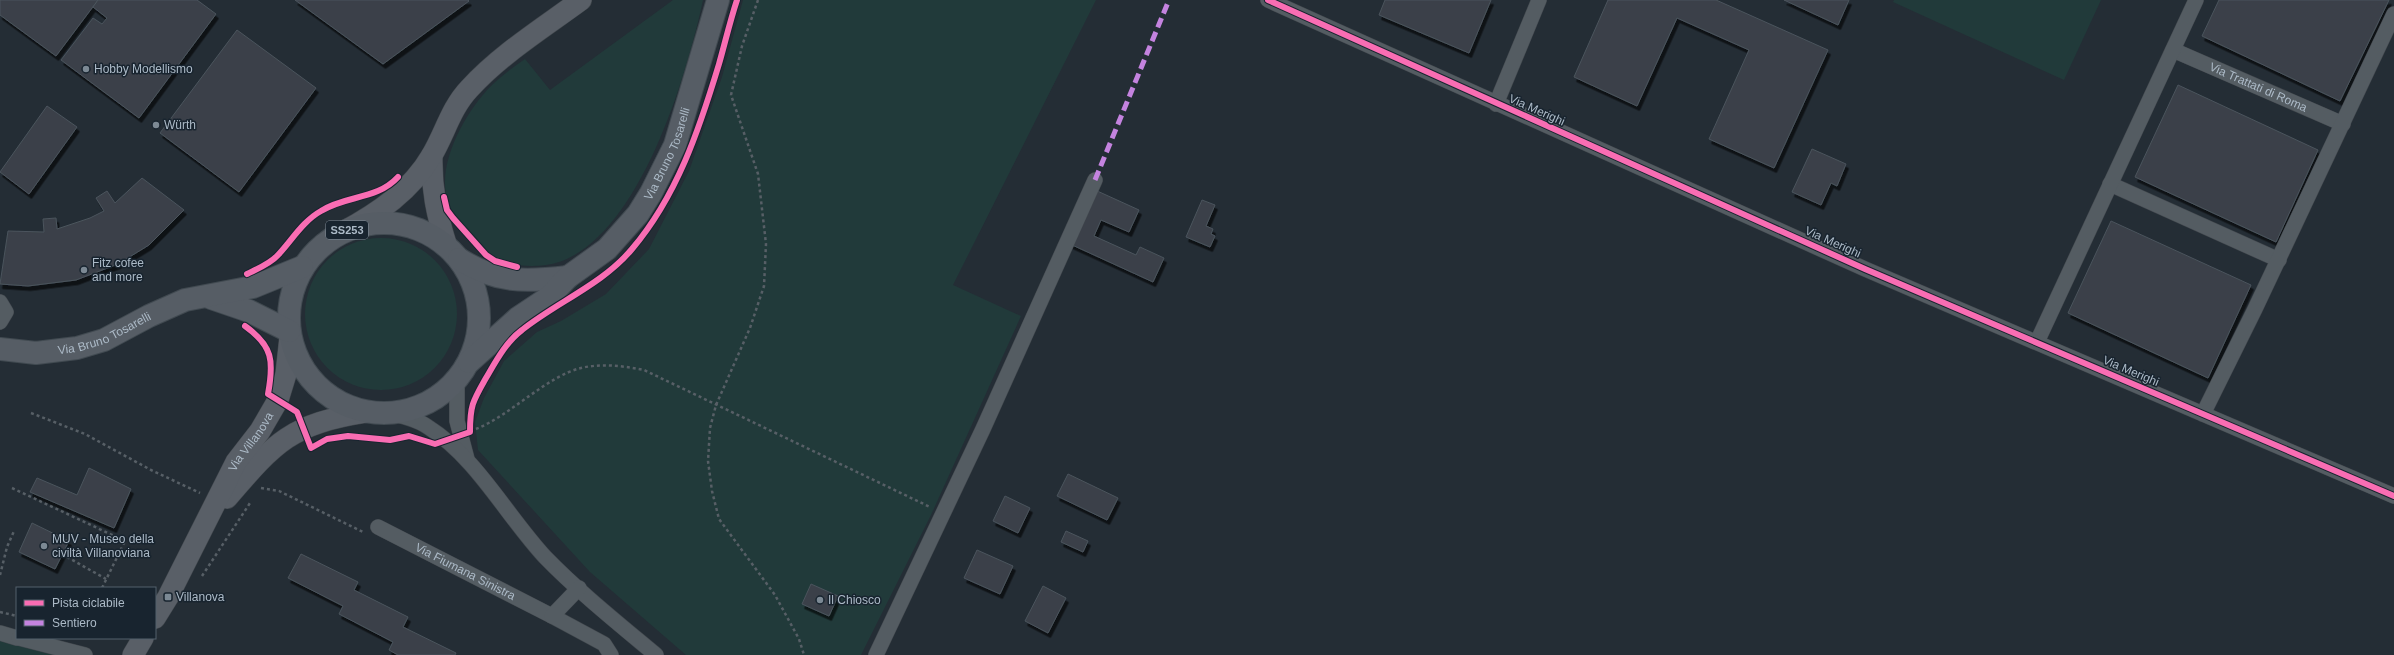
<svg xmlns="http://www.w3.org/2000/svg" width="2394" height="655" font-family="Arial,sans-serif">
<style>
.green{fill:#213a3a}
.building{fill:#3a4148;stroke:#4b545d;filter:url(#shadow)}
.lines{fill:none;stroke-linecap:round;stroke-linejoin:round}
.street-casing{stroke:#41474d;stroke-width:16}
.secondary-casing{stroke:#41474d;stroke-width:22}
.primary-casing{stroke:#414a51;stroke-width:24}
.path{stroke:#575f66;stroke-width:2.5;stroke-dasharray:3 3;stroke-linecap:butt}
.street{stroke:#545c62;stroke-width:15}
.secondary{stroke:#595f67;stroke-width:21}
.primary{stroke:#565d65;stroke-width:22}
.quiet{stroke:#c483df;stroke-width:5;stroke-dasharray:10 5;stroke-linecap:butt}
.cycleway-casing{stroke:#18242f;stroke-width:8}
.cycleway{stroke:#f96db3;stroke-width:6}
.poi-dot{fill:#7c8994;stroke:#18242f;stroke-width:1.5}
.labels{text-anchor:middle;stroke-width:3;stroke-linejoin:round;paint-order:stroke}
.shield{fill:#18242f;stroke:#808d99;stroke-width:1}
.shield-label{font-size:11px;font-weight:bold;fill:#acbac7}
.poi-label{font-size:12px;fill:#acbac7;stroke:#18242f;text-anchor:start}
.street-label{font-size:12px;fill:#acbac7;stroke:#18242f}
</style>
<defs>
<filter id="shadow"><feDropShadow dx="2.5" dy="4.5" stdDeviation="0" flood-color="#0009"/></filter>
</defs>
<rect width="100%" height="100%" fill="#242d35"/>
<!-- green -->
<g class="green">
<path d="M673,0H703C687,75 640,235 559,262C540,268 511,268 493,256C487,252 483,245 478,240C471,231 459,222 453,212C429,175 464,113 491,86C501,76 513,67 525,59L550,90Z"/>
<polygon points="743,0 1096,0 953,285 1021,316 931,515 861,655 686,655 590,572 478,450 475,422 484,398 504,361 537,332 561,321 606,294 649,249 689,171 722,77"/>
<polygon points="1894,0 2101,0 2064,80 1893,2"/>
<circle cx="381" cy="314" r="76"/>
<polygon points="0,633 75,655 0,655"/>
</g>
<!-- building -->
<g class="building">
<polygon points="0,0 98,0 56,56 0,15"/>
<polygon points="98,0 197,0 216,14 139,118 61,60 93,18 102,24 107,18 93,7"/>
<polygon points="295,0 468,0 469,1 383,64"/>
<polygon points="1385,0 1491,0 1469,53 1379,15"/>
<polygon points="1608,0 1716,0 1828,50 1774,168 1709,139 1749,50 1677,18 1637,106 1574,77"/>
<polygon points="1784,0 1849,0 1838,25"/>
<polygon points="2219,0 2389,0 2340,101 2202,36"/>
<polygon points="237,30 316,88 239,192 160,133"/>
<polygon points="2178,85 2318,150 2276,242 2135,177"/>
<polygon points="47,106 77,127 29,194 0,172"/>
<polygon points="1812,149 1846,164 1837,186 1831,183 1821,205 1792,192"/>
<polygon points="142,178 184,210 149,245 118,264 76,280 28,286 0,284 8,231 44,232 43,219 56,218 57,229 90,218 104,211 96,198 107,191 115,203"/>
<polygon points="1095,190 1139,210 1129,232 1101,220 1094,236 1136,255 1140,247 1164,258 1153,282 1070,244"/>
<polygon points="1202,200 1215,205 1206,226 1213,229 1211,234 1215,236 1210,247 1186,237"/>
<polygon points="2111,221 2251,285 2208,378 2068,313"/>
<polygon points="89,468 131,489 114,528 30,492 37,478 77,495"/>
<polygon points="1068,474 1118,498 1107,520 1057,496"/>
<polygon points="1005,496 1030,508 1018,533 993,521"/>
<polygon points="32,523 69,541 55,569 19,552"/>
<polygon points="1066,531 1088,541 1083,552 1061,542"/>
<polygon points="977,550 1013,566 1000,594 964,578"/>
<polygon points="301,554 358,582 354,590 408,617 403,627 456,653 455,655 398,655 389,650 393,642 339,614 343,606 288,578"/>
<polygon points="811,584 838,596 829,616 802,604"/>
<polygon points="1043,586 1066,598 1048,633 1025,621"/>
</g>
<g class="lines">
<defs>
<g id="street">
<polyline points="1268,0 1865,269 2394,496"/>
<path id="s1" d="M2173,50L2343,124"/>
<polyline points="1496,104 1539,0"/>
<polyline points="2110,184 2279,260"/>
<polyline points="0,302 6,312 0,322"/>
<polyline points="2037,342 2196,0"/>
<polyline points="457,379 457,421 467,459"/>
<path d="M389,413C402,416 417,419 428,427C477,458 506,515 545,557C579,592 619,624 656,655"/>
<polyline points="2203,414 2255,309 2394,14"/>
<path id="s2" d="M378,527L552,616"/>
<polyline points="579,588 552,616 604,644 611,655"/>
<polyline points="0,633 17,638"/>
<polyline points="19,638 85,655"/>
<polyline points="876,655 983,429 1095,180"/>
</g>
<g id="secondary">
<path d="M432,155C431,188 437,216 447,247"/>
<path d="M343,232C378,213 411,191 432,155C445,133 451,108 469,89C501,54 543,28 581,0"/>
<path d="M227,498C276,441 291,424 367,412"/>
<path id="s3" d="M155,618L168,597L236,462L260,431L278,400L286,374L290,337"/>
<polyline points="133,655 143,638"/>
</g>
<g id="primary">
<circle cx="384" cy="318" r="95"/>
<path d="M459,259C497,283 524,282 568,277"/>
<polyline points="211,298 249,311 289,331"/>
<path id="s4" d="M0,349L36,353L77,348L104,340L149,316L185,300L253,287L302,267"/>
<path id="s5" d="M469,362L518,318L548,298L568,277L607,249L638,214L651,193L675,145L718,0"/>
</g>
</defs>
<!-- street casing -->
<use href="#street" class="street-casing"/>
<!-- secondary casing -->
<use href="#secondary" class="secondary-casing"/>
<!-- primary casing -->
<use href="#primary" class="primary-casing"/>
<!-- path -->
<g class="path">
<polyline points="758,0 742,46 731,95 758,174 766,244 764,286 750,328 716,405 710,428 708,461 712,491 719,519 775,595 799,639 804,655"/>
<polyline points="31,413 85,434 151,470 200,493"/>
<path d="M476,429C511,415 547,376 581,368C602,363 623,366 644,370L930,507"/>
<polyline points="12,488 125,541 102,588"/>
<polyline points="261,488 279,491 363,532"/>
<polyline points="67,557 106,579"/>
<polyline points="0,575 7,547 14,531"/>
<polyline points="202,576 250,503"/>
<polyline points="0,612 17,616"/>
</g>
<!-- street -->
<use href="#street" class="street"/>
<!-- secondary -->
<use href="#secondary" class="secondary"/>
<!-- primary -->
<use href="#primary" class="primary"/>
<!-- quiet -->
<polyline class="quiet" points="1095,180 1169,0"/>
<defs>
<g id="cycleway">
<polyline points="1268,0 1865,269 2394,496"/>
<polyline points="444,197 447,210 453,218 486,255 495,261 517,267"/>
<path d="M247,274C257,269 270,264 278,255C292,240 303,221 321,211C346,195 377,200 398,177"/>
<path d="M245,326C273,346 274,361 268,394L297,412L311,448L327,439L348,436L390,440L409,436L435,444L470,432C470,405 473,401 486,378C496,361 506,342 522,330C557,302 603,284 632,249C677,196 699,130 719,64C725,43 730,21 737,0"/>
</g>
</defs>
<!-- cycleway casing -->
<use href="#cycleway" class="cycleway-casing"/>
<!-- cycleway -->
<use href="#cycleway" class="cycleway"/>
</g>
<!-- markers -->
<g class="poi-dot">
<circle cx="86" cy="69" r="4"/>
<circle cx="156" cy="125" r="4"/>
<circle cx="84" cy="270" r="4"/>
<circle cx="44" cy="546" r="4"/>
<rect x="164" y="593" width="8" height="8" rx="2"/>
<circle cx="820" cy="600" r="4"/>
</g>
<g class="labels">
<!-- shield labels -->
<rect class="shield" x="326" y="221" width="42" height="18" rx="3"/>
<g class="shield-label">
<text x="347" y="234">SS253</text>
</g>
<!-- poi labels -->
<g class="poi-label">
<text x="94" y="73">Hobby Modellismo</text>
<text x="164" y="129">Würth</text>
<text x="92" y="267">Fitz cofee<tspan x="92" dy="14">and more</tspan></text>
<text x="52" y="543">MUV - Museo della<tspan x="52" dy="14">civiltà Villanoviana</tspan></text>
<text x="176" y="601">Villanova</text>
<text x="828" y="604">Il Chiosco</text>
</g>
<!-- street labels -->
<g class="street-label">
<text dy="4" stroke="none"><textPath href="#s1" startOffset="93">Via Trattati di Roma</textPath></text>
<text transform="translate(1537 110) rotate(24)" y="4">Via Merighi</text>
<text dy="4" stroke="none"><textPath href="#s5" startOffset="293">Via Bruno Tosarelli</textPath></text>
<text transform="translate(1833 242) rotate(24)" y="4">Via Merighi</text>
<text dy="4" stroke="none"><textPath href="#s4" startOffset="108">Via Bruno Tosarelli</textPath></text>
<text transform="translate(2131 371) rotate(23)" y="4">Via Merighi</text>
<text dy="4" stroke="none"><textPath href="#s3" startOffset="201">Via Villanova</textPath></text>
<text dy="4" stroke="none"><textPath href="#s2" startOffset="98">Via Fiumana Sinistra</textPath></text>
</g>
</g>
<!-- legend -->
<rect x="16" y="587" width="140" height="52" fill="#18242f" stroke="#53606c"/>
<rect x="24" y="600" width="20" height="6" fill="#f96db3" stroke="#53606c"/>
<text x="52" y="607" font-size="12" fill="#acbac7">Pista ciclabile</text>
<rect x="24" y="620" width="20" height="6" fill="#c483df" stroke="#53606c"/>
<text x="52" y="627" font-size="12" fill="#acbac7">Sentiero</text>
</svg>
